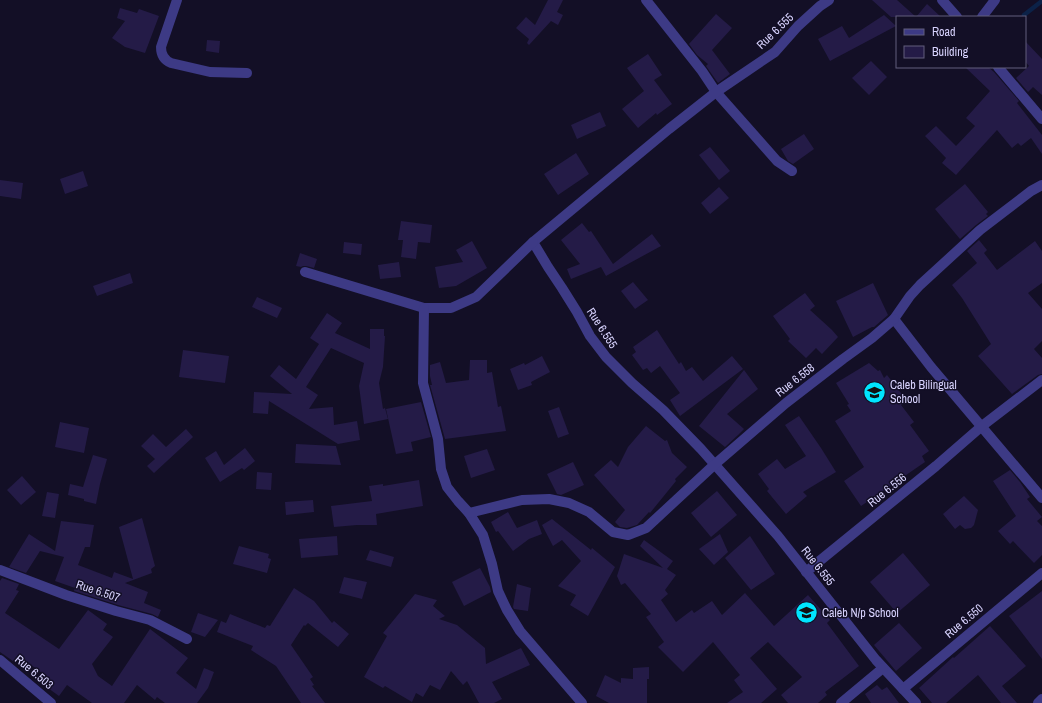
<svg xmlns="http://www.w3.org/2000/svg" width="1042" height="703" font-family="'Archivo Narrow',sans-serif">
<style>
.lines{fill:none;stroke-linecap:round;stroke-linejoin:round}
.stream{stroke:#0c2248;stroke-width:4.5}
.building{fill:#241b47}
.minor{stroke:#3d3a85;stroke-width:10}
.labels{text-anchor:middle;stroke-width:3;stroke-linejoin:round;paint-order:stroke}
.street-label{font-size:12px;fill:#d9d4ff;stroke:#130f26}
.poi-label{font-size:12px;fill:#d9d4ff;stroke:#130f26;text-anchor:start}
</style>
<rect width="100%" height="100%" fill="#130f26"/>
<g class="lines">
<!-- stream -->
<polyline class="stream" points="1024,15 1042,1"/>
</g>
<!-- building -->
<g class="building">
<polygon points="548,0 563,0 557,12 563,15 558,25 551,21 529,45 527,43 529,39 516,28 526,17 535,25"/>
<polygon points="872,0 897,0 916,17 927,4 941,17 891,17"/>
<polygon points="120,8 137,13 139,9 159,16 145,53 125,47 112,38 125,21 117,18"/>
<polygon points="716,14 732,28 712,50 730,74 718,83 706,66 708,64 697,55 689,44"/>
<polygon points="884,15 896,26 830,61 818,39 842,26 849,38"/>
<polygon points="207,40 220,41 219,53 206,51"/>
<polygon points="1025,41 1042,59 1042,95 1033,87 1028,92 1016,78 1029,66 1025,61"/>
<polygon points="648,54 662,75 654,80 672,104 657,115 656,113 638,128 622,109 644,91 627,68"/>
<polygon points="871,61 887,77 869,95 852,78"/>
<polygon points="965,67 988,67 994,72 1019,101 1017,103 1042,135 1042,154 1031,138 1021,146 1018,143 1012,148 997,130 956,175 942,163 946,158 925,136 936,126 956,146 975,126 966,118 990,91"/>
<polygon points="600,112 606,126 577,139 571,125"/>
<polygon points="804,134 814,149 793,164 788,161 781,149"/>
<polygon points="710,147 730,171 719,180 699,155"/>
<polygon points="576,153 589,174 558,195 544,174"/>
<polygon points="83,171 88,186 65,194 60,179"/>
<polygon points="0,180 23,183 21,199 0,196"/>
<polygon points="965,184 988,212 986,214 988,216 976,225 960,239 935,209"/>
<polygon points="719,187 729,198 710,214 701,203"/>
<polygon points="401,221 432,225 430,243 418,242 416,259 401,257 403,240 398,240"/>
<polygon points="582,223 589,232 591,231 613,264 652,234 661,246 606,276 601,267 571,279 567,269 580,264 561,240"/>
<polygon points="979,240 987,250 984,253 997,270 1035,241 1042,251 1042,283 1028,293 1042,309 1042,341 1034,349 1042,358 1042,374 1038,375 1012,394 978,356 991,344 962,298 952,285 977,263 967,251"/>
<polygon points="472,241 487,268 456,286 439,288 435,267 463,262 456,250"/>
<polygon points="344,242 362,244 361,255 343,253"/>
<polygon points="300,253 317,259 314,268 306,266 303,266 301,267 296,266"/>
<polygon points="399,262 401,277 380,279 378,265"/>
<polygon points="130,273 133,283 97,296 93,286"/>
<polygon points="633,282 648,300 635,309 621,291"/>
<polygon points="873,283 888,315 874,327 872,327 853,337 836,301"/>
<polygon points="805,293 815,306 810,310 832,330 838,337 822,354 816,348 806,358 788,341 790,339 773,316"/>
<polygon points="257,297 282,308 277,318 252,307"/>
<polygon points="327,313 342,323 335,333 370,349 370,329 384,329 384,336 385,336 383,367 379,383 383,409 385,408 388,419 364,424 359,386 364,363 331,348 306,387 318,395 309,409 333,407 334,425 357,421 360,440 338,444 269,401 268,414 253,413 254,392 292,394 270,376 279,365 296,379 319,344 310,338"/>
<polygon points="657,330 679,364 681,362 686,371 692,367 703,381 732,356 743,369 680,416 670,400 680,393 660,366 651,373 647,368 643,370 632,355 636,352 633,347"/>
<polygon points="183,350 229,356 225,383 179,377"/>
<polygon points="542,356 550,372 531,382 532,385 518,390 510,369 524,363 525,365"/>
<polygon points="470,360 487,360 487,373 492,372 498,407 501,406 506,431 445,439 430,385 432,385 430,376 430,365 440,362 446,383 469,380"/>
<polygon points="869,363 878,371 880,370 884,378 887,375 907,401 901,405 914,422 910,425 929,451 922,456 925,462 861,506 844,481 864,467 835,421 851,411 847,405 849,404 836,383"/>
<polygon points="744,370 758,389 727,414 744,429 738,435 725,447 699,426"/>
<polygon points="421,402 431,437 411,442 413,451 396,454 386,409"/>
<polygon points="559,407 569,434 558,438 548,411"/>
<polygon points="799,416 821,448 836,472 803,492 807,496 786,514 767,491 769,489 758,474 777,459 785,469 806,456 785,425"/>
<polygon points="60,422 89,428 84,453 55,447"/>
<polygon points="646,426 665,441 667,440 672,453 687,467 675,479 676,481 650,513 649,512 637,525 627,528 620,527 615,522 625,510 594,475 611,460 618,467 628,447"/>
<polygon points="186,429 193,437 154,473 147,466 155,459 141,446 153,434 166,447"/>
<polygon points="296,444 336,446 341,465 295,463"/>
<polygon points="245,448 255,461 244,470 242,468 220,482 205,458 216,451 224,465"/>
<polygon points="487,449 495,470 471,478 464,456"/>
<polygon points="93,455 107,459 100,484 96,504 84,501 84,499 68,495 70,484 83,487"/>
<polygon points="573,462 584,485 561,495 557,494 547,474"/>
<polygon points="1010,470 1020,482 1030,497 1027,499 1042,517 1037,521 1042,526 1042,555 1034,563 1013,541 1010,544 998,531 1016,516 993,481"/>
<polygon points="257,472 272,473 271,490 256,489"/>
<polygon points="22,476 36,492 21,505 7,490"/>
<polygon points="419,480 423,506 376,514 377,525 357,525 334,527 331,506 372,501 369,486 383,484 383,486"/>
<polygon points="717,491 737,515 711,537 691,513"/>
<polygon points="47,492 59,494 55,518 42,516"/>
<polygon points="964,496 978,510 974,525 971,528 965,529 960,525 955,529 943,514"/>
<polygon points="313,500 314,512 286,515 285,502"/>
<polygon points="508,512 517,528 537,520 542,534 529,539 513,551 498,531 496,532 491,522"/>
<polygon points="142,518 155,566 151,569 152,573 125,583 148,592 144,603 161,610 158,617 152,614 118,605 74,591 75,588 55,581 64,557 40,551 26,573 9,567 29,534 55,551 61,521 94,525 90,547 85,547 78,565 112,578 114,572 133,579 119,527"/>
<polygon points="552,519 591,550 592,548 615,567 588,616 570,605 576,595 558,586 581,561 562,540 553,546 542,525"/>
<polygon points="720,534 728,552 714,565 699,549"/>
<polygon points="337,536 338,555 301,558 299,539"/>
<polygon points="750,536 775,574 751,590 725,558"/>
<polygon points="644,540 673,561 667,569 676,575 665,590 668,594 661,600 676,622 692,610 694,613 712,601 722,615 745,593 774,626 808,595 830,620 827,623 859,666 825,692 827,695 818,703 788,703 781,695 802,677 768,642 750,658 777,689 761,703 727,703 743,692 734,680 740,675 713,642 683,672 658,647 664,642 646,617 651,614 625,583 621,585 617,576 624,554 663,568 640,546"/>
<polygon points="239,546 269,554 268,558 271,559 267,573 233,564"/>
<polygon points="370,550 394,557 391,567 366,560"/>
<polygon points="903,553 930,585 897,613 870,582"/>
<polygon points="480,568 490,587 491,592 464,606 452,582"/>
<polygon points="344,577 367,582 362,599 339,593"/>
<polygon points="2,578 19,584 16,590 19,591 5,613 59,649 88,610 107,624 103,630 113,637 92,664 98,676 112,686 150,629 188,658 176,673 196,689 204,668 214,672 208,688 197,703 165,703 157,697 155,700 137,685 124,703 92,703 67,685 59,696 41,683 46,676 18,655 13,661 0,652 0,581"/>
<polygon points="517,584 531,588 528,611 514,609 513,607"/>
<polygon points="294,588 314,601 332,623 334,621 349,634 338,647 308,623 305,626 304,625 291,645 313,677 310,679 314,685 312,686 325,703 301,703 276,666 251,650 253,646 217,632 221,621 226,623 230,614 265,628 267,625 270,626"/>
<polygon points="1042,591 1042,659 1009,616"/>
<polygon points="415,594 437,600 433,606 445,616 439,619 457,625 485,648 486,664 521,648 530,665 492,682 502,699 494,703 479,703 467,681 463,685 451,671 440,690 430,685 423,697 416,693 412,702 385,686 383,688 364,677 387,636 383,633"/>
<polygon points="198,613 218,620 205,637 191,632"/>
<polygon points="899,623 922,648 896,671 874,645"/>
<polygon points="990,626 1026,666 1002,686 1017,703 1001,703 978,675 946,703 932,703 919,688 953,657 954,658"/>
<polygon points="649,667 649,679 647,679 647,703 609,703 596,696 605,675 621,683 621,678 633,679 633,668"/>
<polygon points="877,685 882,690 887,687 899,703 871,703 865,694"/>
</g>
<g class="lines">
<!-- minor -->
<g class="minor">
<path d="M177,0L161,47C161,55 164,60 171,63L210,72L247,73"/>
<polyline points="646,0 702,71 716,92 777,161 792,171"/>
<polyline points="829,0 820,6 798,26 775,52 716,92 697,107 669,129 533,242 548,267 562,288 577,312 590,336 606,357 632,383 663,410 701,449 778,536 876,660 916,703"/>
<polyline points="942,0 957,17"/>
<polyline points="982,17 995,0"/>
<polyline points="998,67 1042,119"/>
<polyline points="1042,185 1031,191 980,230 920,285 910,296 894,319 931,367 1042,498"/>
<polyline points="305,272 424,308 451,308 476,297 533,242"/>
<polyline points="424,308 423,383 438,439 441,469 447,487 458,501 469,513 483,535 492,564 498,591 507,610 520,631 582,703"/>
<polyline points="469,513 522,500 549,499 569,503 589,512 613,532 628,535 646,528 714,465 786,403 843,359 872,338 894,319"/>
<polyline points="0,570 66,595 116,611 150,620 187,639"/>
<polyline points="806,572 936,466 982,426 1042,380"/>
<polyline points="0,660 51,703"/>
<polyline points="903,689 1042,573"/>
<polyline points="841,703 883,668"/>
<polyline points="1038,703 1042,699"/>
</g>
</g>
<!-- icons -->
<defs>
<symbol id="school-disc" viewBox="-11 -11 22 22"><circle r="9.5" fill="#00e5ff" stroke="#130f26"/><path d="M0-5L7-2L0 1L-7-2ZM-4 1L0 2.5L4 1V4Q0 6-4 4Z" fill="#111"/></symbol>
</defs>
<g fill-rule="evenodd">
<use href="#school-disc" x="862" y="380" width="25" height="25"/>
<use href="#school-disc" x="794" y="600" width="25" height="25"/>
</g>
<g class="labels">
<!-- street labels -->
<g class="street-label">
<text transform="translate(775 31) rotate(-44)" y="4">Rue 6.555</text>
<text transform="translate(602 328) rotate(57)" y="4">Rue 6.555</text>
<text transform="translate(795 380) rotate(-38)" y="4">Rue 6.558</text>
<text transform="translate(887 490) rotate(-39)" y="4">Rue 6.556</text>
<text transform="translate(818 566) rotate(52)" y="4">Rue 6.555</text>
<text transform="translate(98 591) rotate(18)" y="4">Rue 6.507</text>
<text transform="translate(964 621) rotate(-40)" y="4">Rue 6.550</text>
<text transform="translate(34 672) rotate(40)" y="4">Rue 6.503</text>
</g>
<!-- poi labels -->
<g class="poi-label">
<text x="890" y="389">Caleb Bilingual<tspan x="890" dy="14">School</tspan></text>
<text x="822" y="617">Caleb N/p School</text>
</g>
</g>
<!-- legend -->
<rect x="896" y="16" width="130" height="52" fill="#130f26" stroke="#625e7d"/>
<rect x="904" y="29" width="20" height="6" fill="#3d3a85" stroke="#625e7d"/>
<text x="932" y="36" font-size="12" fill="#d9d4ff">Road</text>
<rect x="904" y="46" width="20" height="12" fill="#241b47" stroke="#625e7d"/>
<text x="932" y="56" font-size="12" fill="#d9d4ff">Building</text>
</svg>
